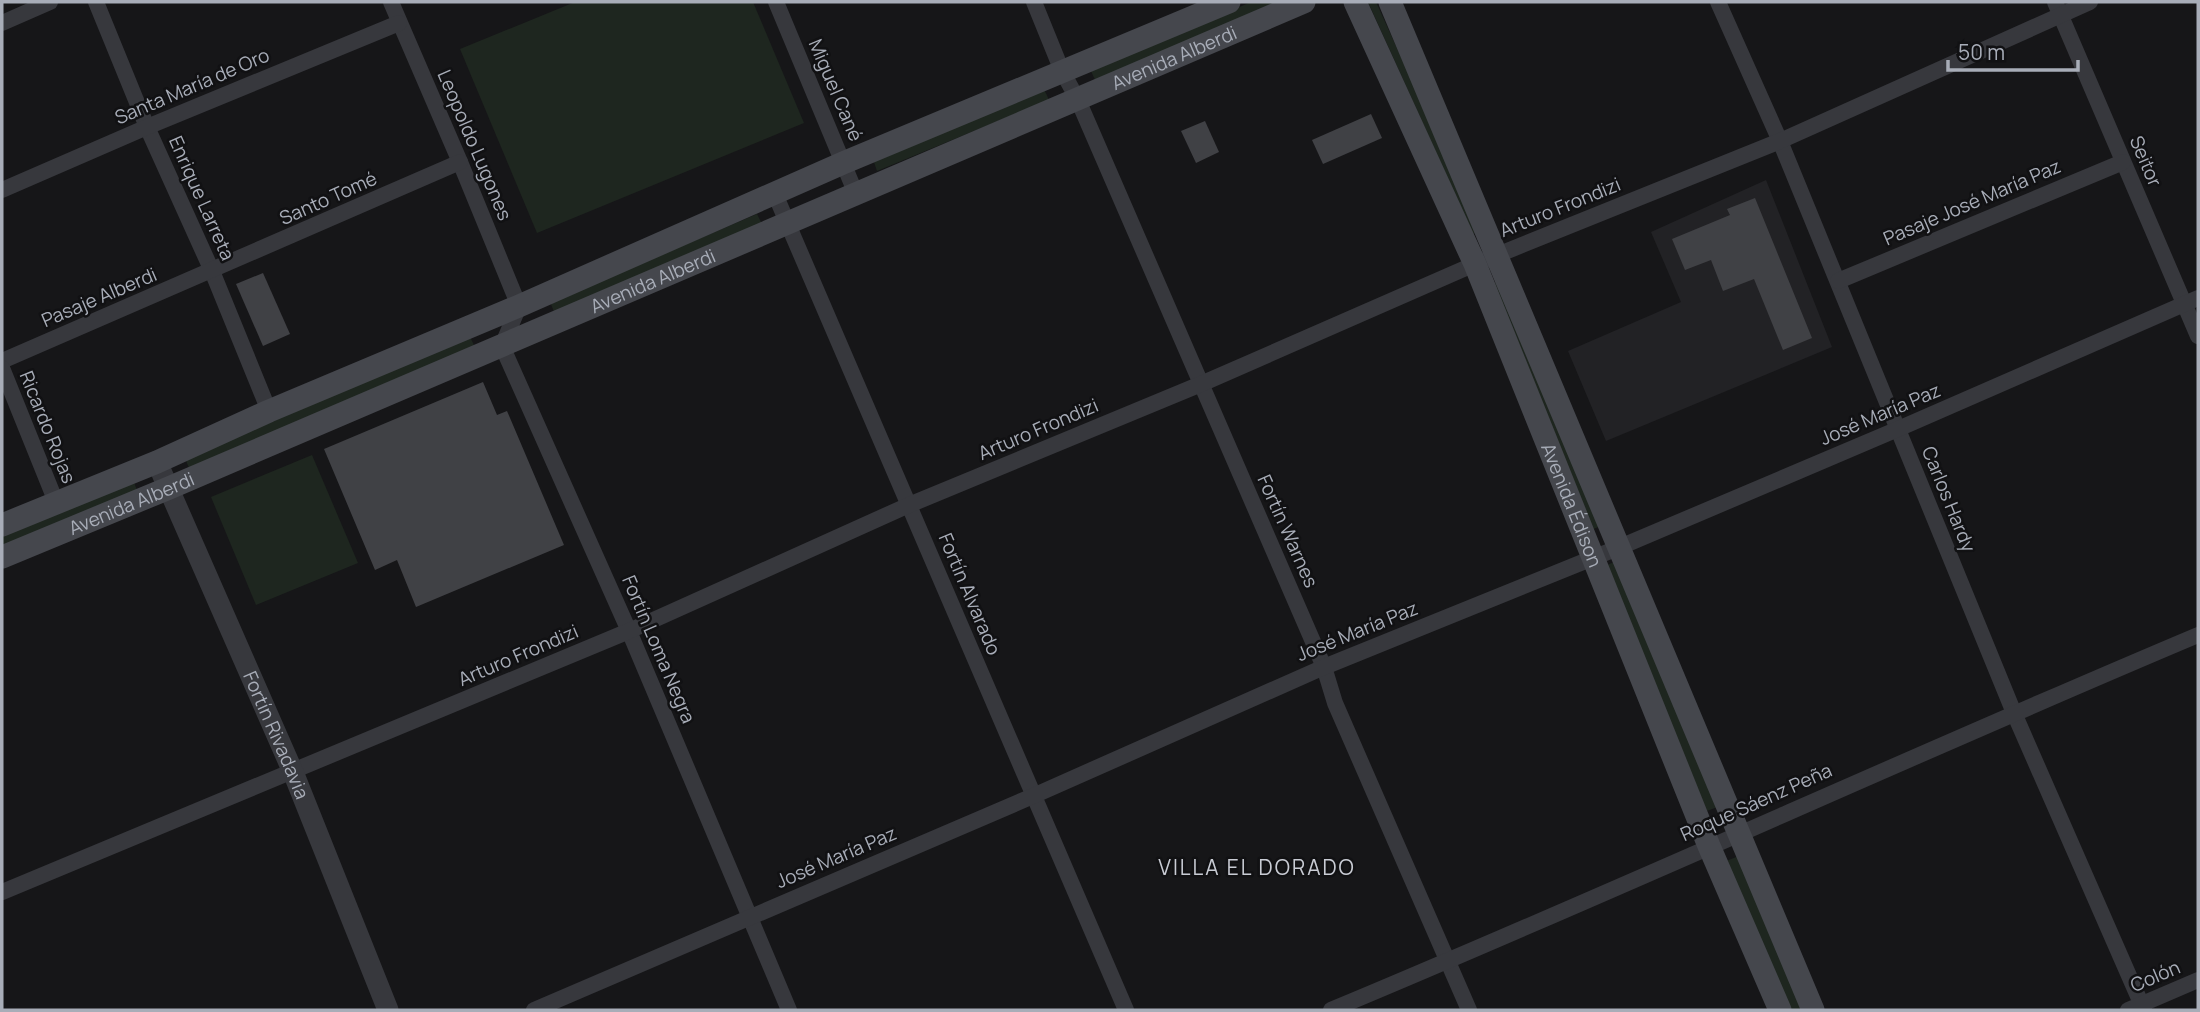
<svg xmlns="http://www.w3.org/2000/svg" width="2200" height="1012" font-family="Manrope,sans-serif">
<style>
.built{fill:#222225}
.green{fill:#1e261f}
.building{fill:#404145}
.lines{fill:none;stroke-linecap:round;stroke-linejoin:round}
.minor{stroke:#37383d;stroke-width:16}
.tertiary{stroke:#37383d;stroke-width:21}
.secondary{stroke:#45474d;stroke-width:23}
.labels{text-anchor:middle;stroke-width:5;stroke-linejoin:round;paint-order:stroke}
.street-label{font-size:19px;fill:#a8adb8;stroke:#111113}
.neighbourhood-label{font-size:21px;letter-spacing:2px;fill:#c9ccd4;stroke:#111113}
</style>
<rect width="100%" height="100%" fill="#161618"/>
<!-- built -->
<polygon class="built" points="1766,180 1832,347 1606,441 1568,351 1681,302 1651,232"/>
<!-- green -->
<g class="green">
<polygon points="575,2 753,2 804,123 537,233 460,49"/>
<polygon points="1251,2 1279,2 1096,82 1091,71"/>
<polygon points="1368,2 1376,2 1480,231 1473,234"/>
<polygon points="1044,89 1049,100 877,171 873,159"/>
<polygon points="757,214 762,224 555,314 550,302"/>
<polygon points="1502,280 1601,526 1591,530 1491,284"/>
<polygon points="470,337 475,347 189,468 185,458"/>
<polygon points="312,455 358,563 256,605 211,497"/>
<polygon points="133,480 137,490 2,547 2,536"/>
<polygon points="1616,561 1720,806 1707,811 1603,567"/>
<polygon points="1739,856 1805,1010 1789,1010 1726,861"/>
</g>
<!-- building -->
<g class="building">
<polygon points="1371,114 1382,138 1323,164 1312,140"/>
<polygon points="1205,121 1219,152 1196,163 1181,131"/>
<polygon points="1755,198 1812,338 1783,350 1754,279 1723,291 1711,260 1685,270 1672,239 1730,215 1727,209"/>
<polygon points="263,273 290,334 263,346 236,284"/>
<polygon points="483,382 497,415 507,411 564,545 416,607 397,560 375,570 324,449"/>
</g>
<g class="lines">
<!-- minor -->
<g class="minor">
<polyline points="96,2 147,127 212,271 269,411"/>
<polyline points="391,2 460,162 519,306 502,346 629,631 789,1010"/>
<polyline points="776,2 856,194"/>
<polyline points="1034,2 1062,71 1078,100 1324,667 1335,703 1469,1010"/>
<polyline points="1718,2 1780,141 2014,713 2144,1010"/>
<polyline points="2055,2 2198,336"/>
<polyline points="2,23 50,2"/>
<polyline points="2,190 147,127 399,23"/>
<polyline points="775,194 1126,1010"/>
<polyline points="1838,281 2123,162"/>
<polyline points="2,361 460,162"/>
<polyline points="2,368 56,502"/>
<polyline points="2,892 629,631 909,505 1201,384 1475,264 1780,141 2090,2"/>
<polyline points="534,1010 1033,796 1324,667 1620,547 1898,429 2198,298"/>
<path d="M1331,1010C1622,889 1908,757 2198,635"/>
<polyline points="2128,1010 2198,980"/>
</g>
<!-- tertiary -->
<path class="tertiary" id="s1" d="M157,462L293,772L388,1010"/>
<!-- secondary -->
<g class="secondary">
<path id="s2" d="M1355,2L1475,264L1709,846L1780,1010"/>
<polyline points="1390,2 1813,1010"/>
<polyline points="2,525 157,462 269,411 519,306 843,163 1229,2"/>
<path id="s3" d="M2,557L169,488L1304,2"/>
</g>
</g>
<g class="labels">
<!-- street labels -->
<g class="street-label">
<text dy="7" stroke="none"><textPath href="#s3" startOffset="1274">Avenida Alberdi</textPath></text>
<text transform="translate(192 86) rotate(-23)" y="7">Santa María de Oro</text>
<text transform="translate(836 90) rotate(67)" y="7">Miguel Cané</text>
<text transform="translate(475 145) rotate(67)" y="7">Leopoldo Lugones</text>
<text transform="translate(2146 161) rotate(67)" y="7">Seitor</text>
<text transform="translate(202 198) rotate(66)" y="7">Enrique Larreta</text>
<text transform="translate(328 198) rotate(-24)" y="7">Santo Tomé</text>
<text transform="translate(1972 202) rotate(-23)" y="7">Pasaje José María Paz</text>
<text transform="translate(1560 207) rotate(-22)" y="7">Arturo Frondizi</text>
<text dy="7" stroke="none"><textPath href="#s3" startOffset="707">Avenida Alberdi</textPath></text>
<text transform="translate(99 297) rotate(-23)" y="7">Pasaje Alberdi</text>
<text transform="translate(1880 414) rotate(-23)" y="7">José María Paz</text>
<text transform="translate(48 427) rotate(68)" y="7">Ricardo Rojas</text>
<text transform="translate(1038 429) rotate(-23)" y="7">Arturo Frondizi</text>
<text transform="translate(1949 499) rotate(68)" y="7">Carlos Hardy</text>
<text dy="7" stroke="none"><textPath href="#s3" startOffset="140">Avenida Alberdi</textPath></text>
<text dy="7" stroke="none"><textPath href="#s2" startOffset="548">Avenida Édison</textPath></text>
<text transform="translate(1288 531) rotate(66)" y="7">Fortín Warnes</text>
<text transform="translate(970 594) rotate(67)" y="7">Fortín Alvarado</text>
<text transform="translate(1357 631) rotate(-22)" y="7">José María Paz</text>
<text transform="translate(659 649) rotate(67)" y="7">Fortín Loma Negra</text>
<text transform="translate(518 655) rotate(-23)" y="7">Arturo Frondizi</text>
<text dy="7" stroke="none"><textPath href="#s1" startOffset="298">Fortín Rivadavia</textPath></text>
<text transform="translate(1756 802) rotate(-24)" y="7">Roque Sáenz Peña</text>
<text transform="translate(836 857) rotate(-23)" y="7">José María Paz</text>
<text transform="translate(2155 976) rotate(-23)" y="7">Colón</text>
</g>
<!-- neighbourhood labels -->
<g class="neighbourhood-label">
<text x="1257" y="875">VILLA EL DORADO</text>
</g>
</g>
<!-- border -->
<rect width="2200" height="1012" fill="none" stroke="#a8adb8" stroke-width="7"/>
<!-- scale -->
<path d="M1948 60v10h130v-10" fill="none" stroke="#a8adb8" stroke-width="3.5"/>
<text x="1958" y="60" font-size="21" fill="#a8adb8" stroke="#111113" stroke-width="5" paint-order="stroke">50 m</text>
</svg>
